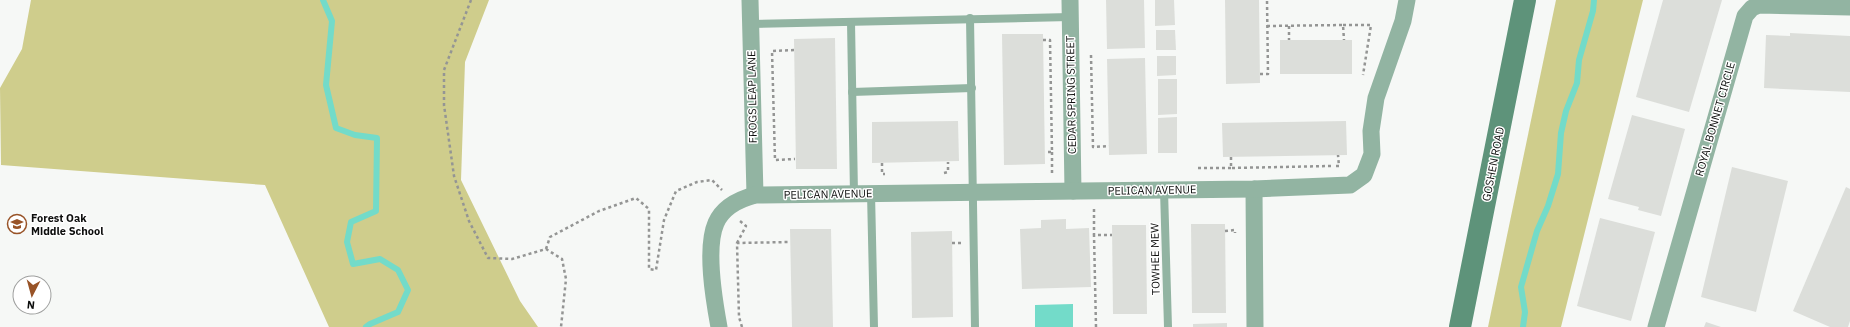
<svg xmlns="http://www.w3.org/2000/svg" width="1850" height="327" font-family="'IBM Plex Sans',sans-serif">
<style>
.green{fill:#cfcd8c}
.water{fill:#73dbc9}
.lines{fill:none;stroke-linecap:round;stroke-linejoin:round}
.stream{stroke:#73dbc9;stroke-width:6}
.building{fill:#dcdeda}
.path{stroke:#949594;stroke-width:2.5;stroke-dasharray:3 3;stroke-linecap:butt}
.lane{stroke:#92b4a2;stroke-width:8}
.street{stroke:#92b4a2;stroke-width:17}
.secondary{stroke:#5e937a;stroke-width:22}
.labels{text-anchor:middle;stroke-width:3;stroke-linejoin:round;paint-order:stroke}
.street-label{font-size:11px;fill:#0d0e0d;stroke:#fff}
.poi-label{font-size:11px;font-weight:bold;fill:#0d0e0d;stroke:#fff;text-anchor:start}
</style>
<rect width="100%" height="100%" fill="#f6f8f6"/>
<!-- green -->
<g class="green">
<polygon points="31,0 489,0 465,62 461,180 520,301 538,327 329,327 265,185 1,165 0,88 22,49"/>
<polygon points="1556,0 1643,0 1561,327 1488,327"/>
</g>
<!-- water -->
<polygon class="water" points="1073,304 1073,327 1035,327 1035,305"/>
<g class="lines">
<!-- stream -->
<g class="stream">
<polyline points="323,0 332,21 326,85 336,128 355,135 377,138 376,211 351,222 347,242 353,264 380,259 398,270 408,290 398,312 370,324 366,327"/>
<polyline points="1523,327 1525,312 1521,287 1537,231 1548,206 1558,174 1561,133 1566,111 1577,83 1579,60 1593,11 1594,0"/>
</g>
</g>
<!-- building -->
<g class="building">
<polygon points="1106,0 1144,0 1145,48 1107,49"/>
<polygon points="1155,0 1174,0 1175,25 1155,26"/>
<polygon points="1225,0 1259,0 1260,83 1226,84"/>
<polygon points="1663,0 1722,0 1689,112 1636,97"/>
<polygon points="1156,30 1175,30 1176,50 1156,50"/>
<polygon points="1790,33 1850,36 1850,92 1764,88 1766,35 1790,36"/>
<polygon points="1002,34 1043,34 1045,164 1004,165"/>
<polygon points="835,38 837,169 796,169 794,39"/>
<rect x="1280" y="40" width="72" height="34"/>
<polygon points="1157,56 1176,56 1176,75 1157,76"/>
<polygon points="1145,58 1147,154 1109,155 1107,59"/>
<polygon points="1158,79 1177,79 1177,114 1158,115"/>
<polygon points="1632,115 1685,129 1661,216 1638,210 1639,207 1608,199"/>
<polygon points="1177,117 1177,153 1158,153 1158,118"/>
<polygon points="958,121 959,161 872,163 872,122"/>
<polygon points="1346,121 1347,155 1223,157 1222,123"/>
<polygon points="1732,167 1788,181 1756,312 1701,297"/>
<polygon points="1846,187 1850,189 1850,321 1848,327 1830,327 1793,311"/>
<polygon points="1600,218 1655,232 1631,321 1577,306"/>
<polygon points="1066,219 1066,229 1089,228 1091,287 1022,289 1020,229 1041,228 1041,220"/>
<polygon points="1191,224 1225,224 1226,313 1192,313"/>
<polygon points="1112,225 1146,225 1147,314 1113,314"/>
<polygon points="790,229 831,229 833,327 792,327"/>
<polygon points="952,231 953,317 912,318 911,232"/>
<polygon points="1706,322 1721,327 1704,327"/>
<polygon points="1227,323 1227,327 1193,327 1193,324"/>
</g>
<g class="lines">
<!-- path -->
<g class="path">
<polyline points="471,0 444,70 444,105 454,176 469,221 488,258 512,259 546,249 562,259 566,279 561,327"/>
<polyline points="1343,25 1371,25 1363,75"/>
<polyline points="1267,26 1343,25 1344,40"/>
<polyline points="1289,26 1289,40"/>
<polyline points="1043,40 1050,40 1052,152 1045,152"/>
<polyline points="794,50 772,51 775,160 795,159"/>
<polyline points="1091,55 1093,147 1109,146"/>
<polyline points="1260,74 1268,74 1267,0"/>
<polyline points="1052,152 1052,173"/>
<polyline points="1231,157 1231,168 1331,166"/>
<polyline points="882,163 882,174 885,174"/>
<polyline points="1336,166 1339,166 1338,155"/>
<polyline points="1198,168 1231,168"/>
<polyline points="944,173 948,172 948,162"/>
<polyline points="1094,209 1094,235"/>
<polyline points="1225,231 1235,230 1235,233"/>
<polyline points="737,243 746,226 740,221"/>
<polyline points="952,243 961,243"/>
<polyline points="546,249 550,237 599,211 636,198 649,209 649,269 656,270 664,220 676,191 697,182 712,180 722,190"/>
<polyline points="742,327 739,317 737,243 790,242"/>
<polyline points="1096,327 1094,235 1112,235"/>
</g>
<!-- lane -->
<g class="lane">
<polyline points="970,18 975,327"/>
<polyline points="851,22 854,194"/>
<polyline points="750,24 1070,17"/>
<polyline points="852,92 972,88"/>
<polyline points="1164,190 1168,327"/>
<polyline points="871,193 874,327"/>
</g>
<!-- street -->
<g class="street">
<polyline points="750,0 755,195"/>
<polyline points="1070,0 1073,191"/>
<polyline points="1254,189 1255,327"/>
<path d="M719,327C714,300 705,248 716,223C723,207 740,199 755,195L1254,189L1350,185L1364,175L1372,154L1371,131L1376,98L1403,21L1407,0"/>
<polyline points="1656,327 1745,16 1752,8 1759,5 1850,7"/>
</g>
<!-- secondary -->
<polyline class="secondary" points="1460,327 1525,0"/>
</g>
<!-- icons -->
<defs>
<symbol id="school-ring" viewBox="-11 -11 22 22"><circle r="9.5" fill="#fff" stroke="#985327" stroke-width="1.5"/><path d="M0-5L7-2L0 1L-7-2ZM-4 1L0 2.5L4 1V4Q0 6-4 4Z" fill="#985327"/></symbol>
</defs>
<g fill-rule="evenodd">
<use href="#school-ring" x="6" y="213" width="22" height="22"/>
</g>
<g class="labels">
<!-- street labels -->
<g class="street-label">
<text transform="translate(1071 95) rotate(-91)" y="4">CEDAR SPRING STREET</text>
<text transform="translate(752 97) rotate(-91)" y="4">FROGS LEAP LANE</text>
<text transform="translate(1715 119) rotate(-74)" y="4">ROYAL BONNET CIRCLE</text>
<text transform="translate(1493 164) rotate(-79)" y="4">GOSHEN ROAD</text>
<text transform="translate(1152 190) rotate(-1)" y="4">PELICAN AVENUE</text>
<text transform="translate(828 194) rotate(-1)" y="4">PELICAN AVENUE</text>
<text transform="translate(1155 259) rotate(-91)" y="4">TOWHEE MEW</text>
</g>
<!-- poi labels -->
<g class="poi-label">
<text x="31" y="222">Forest Oak<tspan x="31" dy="13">Middle School</tspan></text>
</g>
</g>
<!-- north arrow -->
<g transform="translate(32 295) rotate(186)"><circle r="19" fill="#ffffff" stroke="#9e9f9e"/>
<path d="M0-3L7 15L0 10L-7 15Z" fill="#985327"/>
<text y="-6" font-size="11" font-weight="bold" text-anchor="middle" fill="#0d0e0d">N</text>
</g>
</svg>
